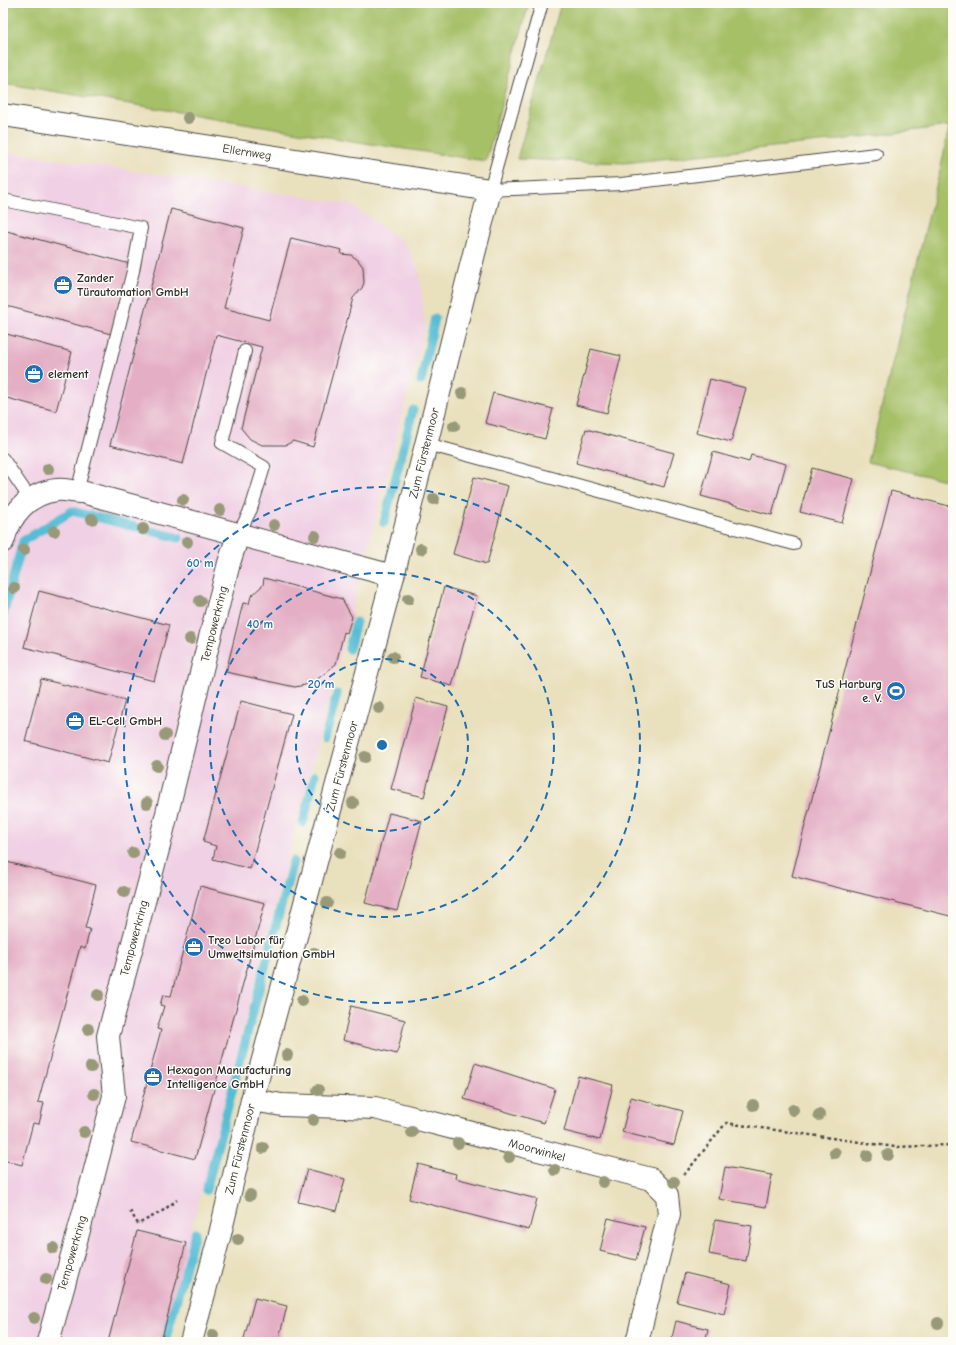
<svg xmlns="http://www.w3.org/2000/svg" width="956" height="1345" font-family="'Comic Neue',sans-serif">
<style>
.built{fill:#f0d0e4}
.green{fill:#a6c067;stroke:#687649}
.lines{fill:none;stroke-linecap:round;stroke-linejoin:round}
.stream{stroke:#56bdd4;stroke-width:9}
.building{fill:#e4afc5}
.lane-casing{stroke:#484641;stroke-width:14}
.street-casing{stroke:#484641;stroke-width:24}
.path{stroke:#484641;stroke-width:2.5;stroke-dasharray:3 3;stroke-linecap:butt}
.lane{stroke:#fff;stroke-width:12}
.street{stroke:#fff;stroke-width:22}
.tree{fill:#989978}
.ring{fill:none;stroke:#1f6fb2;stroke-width:2;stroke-dasharray:7 5}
.labels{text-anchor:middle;stroke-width:3;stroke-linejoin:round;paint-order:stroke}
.street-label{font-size:12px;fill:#2b2b2b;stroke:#fdfcf7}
.poi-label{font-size:12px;font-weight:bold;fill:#2b2b2b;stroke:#fdfcf7;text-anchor:start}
.centre{fill:#1f6fb2;stroke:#fdfcf7;stroke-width:2}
.ring-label{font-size:12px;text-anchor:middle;font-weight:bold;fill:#1f6fb2;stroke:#fdfcf7;stroke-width:3;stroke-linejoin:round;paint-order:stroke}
</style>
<rect width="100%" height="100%" fill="#fdfcf7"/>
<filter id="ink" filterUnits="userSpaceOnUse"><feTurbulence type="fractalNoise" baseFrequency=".025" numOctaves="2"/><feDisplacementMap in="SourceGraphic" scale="8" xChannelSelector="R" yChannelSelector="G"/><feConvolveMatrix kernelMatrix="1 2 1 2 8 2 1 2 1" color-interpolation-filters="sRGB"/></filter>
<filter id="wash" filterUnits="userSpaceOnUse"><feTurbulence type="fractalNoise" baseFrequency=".012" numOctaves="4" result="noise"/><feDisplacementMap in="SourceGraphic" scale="16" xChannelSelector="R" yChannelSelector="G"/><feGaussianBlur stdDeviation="0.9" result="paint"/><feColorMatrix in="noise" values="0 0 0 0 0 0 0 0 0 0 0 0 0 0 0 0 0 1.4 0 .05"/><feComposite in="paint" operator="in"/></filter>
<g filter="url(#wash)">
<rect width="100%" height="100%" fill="#e9e0bd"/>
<!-- built -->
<polygon class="built" points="3,151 350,204 405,243 419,270 425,328 162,1342 3,1342"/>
<!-- green -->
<g class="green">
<polygon points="3,3 529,3 486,161 371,144 3,83"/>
<polygon points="561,3 953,3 953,482 868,462 943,158 949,126 839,140 624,163 517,159"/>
</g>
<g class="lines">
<!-- stream -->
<g class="stream">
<polyline points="421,381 435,318"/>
<polyline points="384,523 413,410"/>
<polyline points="3,615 23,541 72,511 179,538"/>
<polyline points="349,649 356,622"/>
<polyline points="325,738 337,694"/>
<polyline points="303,823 315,775"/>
<polyline points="206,1190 293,861"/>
<polyline points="165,1342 195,1233"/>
</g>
</g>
<g id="blocks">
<!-- building -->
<g class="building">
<polygon points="171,209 244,228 224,308 269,320 291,238 342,250 341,254 351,255 358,260 363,267 364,283 362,288 353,298 313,447 293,441 286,445 262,445 250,439 241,428 262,347 216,335 183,464 110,445"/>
<polygon points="3,230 130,264 111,334 3,305"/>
<polygon points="3,333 72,352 56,411 3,397"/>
<polygon points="591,349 621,356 607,413 576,405"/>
<polygon points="710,379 746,388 731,442 696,433"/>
<polygon points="493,393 553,409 545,439 485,423"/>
<polygon points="586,429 674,453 664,487 576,463"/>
<polygon points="713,452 749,462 751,455 786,464 772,515 701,496"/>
<polygon points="812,468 854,479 842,523 800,512"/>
<polygon points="474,477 508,486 487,564 453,554"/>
<polygon points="891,491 953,507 953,905 950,916 792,876"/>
<polygon points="264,578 342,599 352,617 347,633 344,632 336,664 315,681 305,685 295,687 226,672 243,603 249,604 251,596 263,585"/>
<polygon points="444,587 477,596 452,686 420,677"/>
<polygon points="39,591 169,625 154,681 24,647"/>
<polygon points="41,679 125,700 108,763 25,741"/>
<polygon points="416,698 448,707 424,797 391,789"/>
<polygon points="241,701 292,714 250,869 213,859 216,846 203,842"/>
<polygon points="389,813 422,821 397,911 365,903"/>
<polygon points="3,861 96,885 85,928 90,929 85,949 80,947 38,1102 44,1103 39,1124 33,1123 22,1165 3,1160"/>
<polygon points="200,886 265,903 195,1159 131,1142 161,1030 157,1029 164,1006 160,1005 163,995 171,996"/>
<polygon points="351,1006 405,1020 397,1054 343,1040"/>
<polygon points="475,1063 555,1089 544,1123 464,1099"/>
<polygon points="578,1076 613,1085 600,1140 564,1131"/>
<polygon points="631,1097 683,1111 674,1145 622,1132"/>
<polygon points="418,1164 456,1174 455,1178 537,1199 529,1230 409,1199"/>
<polygon points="725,1167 772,1175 766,1207 719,1199"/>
<polygon points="307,1169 345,1179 337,1211 298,1202"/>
<polygon points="608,1218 645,1227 636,1260 600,1251"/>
<polygon points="715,1220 752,1226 746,1261 709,1254"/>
<polygon points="137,1231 186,1243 161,1342 108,1342"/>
<polygon points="685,1273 731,1284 724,1314 677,1302"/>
<polygon points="255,1298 287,1306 278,1342 243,1342"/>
<polygon points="676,1321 708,1329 705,1342 671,1342"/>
</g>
</g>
</g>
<g filter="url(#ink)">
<use href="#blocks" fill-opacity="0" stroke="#484641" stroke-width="1"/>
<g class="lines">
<defs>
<g id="lane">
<polyline points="542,3 490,190 621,184 876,154"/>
<polyline points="3,200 141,228 133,271 77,492"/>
<polyline points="427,444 794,544"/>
<polyline points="3,459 31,500"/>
<polyline points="238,535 251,509 264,467 222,443 245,351"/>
</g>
<g id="street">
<polyline points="3,115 490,190 393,576 252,1100 220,1234 191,1342"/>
<path d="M3,541C10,515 28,493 57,490C65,489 73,492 82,492L393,576"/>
<polyline points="252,1100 282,1105 375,1108 651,1179 667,1195 669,1214 637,1342"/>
<polyline points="48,1342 87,1201 114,1096 108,1036 160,842 205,657 229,563 238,535"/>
</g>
</defs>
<!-- lane casing -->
<use href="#lane" class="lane-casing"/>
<!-- street casing -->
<use href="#street" class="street-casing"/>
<!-- path -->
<g class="path">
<polyline points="684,1175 726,1123 895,1147 953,1145"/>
<polyline points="130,1211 138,1224 161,1212 177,1200"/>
</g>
<!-- lane -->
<use href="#lane" class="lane"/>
<!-- street -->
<use href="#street" class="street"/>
</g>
<!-- trees -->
<g class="tree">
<circle cx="188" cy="118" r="6"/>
<circle cx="462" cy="393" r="6"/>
<circle cx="454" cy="426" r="6"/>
<circle cx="48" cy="469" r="6"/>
<circle cx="434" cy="499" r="6"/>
<circle cx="183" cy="500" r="6"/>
<circle cx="220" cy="510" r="6"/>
<circle cx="92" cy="519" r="6"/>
<circle cx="274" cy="525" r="6"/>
<circle cx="143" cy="529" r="6"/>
<circle cx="54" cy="531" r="6"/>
<circle cx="315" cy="536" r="6"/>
<circle cx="187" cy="542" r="6"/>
<circle cx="421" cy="549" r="6"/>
<circle cx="24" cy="550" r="6"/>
<circle cx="14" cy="588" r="6"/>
<circle cx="408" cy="599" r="6"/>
<circle cx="200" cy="601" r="6"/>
<circle cx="190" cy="639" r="6"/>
<circle cx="393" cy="657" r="6"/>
<circle cx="379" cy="708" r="6"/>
<circle cx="165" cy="735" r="6"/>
<circle cx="365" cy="757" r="6"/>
<circle cx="157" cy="766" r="6"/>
<circle cx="147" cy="803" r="6"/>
<circle cx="353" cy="803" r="6"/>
<circle cx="133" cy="853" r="6"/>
<circle cx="340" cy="853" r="6"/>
<circle cx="124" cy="892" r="6"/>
<circle cx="327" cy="903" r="6"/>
<circle cx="314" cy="953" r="6"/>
<circle cx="98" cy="995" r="6"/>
<circle cx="302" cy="1001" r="6"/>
<circle cx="88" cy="1029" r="6"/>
<circle cx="287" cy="1055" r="6"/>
<circle cx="91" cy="1067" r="6"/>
<circle cx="318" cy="1090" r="6"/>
<circle cx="94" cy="1094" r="6"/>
<circle cx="753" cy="1105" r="6"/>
<circle cx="793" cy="1110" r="6"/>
<circle cx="819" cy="1115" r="6"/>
<circle cx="313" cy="1120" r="6"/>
<circle cx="84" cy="1132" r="6"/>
<circle cx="412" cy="1132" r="6"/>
<circle cx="458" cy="1143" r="6"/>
<circle cx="263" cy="1148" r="6"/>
<circle cx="835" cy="1153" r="6"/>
<circle cx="888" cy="1155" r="6"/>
<circle cx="867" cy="1156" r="6"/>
<circle cx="509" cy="1157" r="6"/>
<circle cx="555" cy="1170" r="6"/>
<circle cx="603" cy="1182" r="6"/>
<circle cx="674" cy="1182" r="6"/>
<circle cx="250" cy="1195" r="6"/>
<circle cx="238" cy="1239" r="6"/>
<circle cx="53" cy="1248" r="6"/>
<circle cx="46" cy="1279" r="6"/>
<circle cx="34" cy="1318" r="6"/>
<circle cx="938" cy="1323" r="6"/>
<circle cx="213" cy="1335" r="6"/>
</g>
</g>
<!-- distance rings -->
<g class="ring">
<circle cx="382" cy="745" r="86"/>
<circle cx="382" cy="745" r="172"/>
<circle cx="382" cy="745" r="258"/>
</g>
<!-- icons -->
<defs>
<symbol id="office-disc" viewBox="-11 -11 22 22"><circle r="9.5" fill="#1f6fb2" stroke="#fdfcf7"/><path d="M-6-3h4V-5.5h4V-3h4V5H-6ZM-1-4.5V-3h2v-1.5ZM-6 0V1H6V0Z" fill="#fff"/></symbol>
<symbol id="stadium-disc" viewBox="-11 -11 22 22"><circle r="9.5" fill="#1f6fb2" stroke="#fdfcf7"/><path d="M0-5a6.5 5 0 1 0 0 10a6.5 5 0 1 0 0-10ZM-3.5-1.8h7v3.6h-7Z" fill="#fff"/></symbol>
</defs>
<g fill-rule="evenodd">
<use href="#office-disc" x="52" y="274" width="22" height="22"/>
<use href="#office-disc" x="23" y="363" width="22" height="22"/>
<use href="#stadium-disc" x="885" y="680" width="22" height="22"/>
<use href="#office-disc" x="64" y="710" width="22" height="22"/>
<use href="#office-disc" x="183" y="936" width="22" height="22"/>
<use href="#office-disc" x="142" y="1066" width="22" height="22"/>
</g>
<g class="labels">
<!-- street labels -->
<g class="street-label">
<text transform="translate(247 152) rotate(9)" y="4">Ellernweg</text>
<text transform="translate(424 453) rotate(-76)" y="4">Zum Fürstenmoor</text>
<text transform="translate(214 624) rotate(-76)" y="4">Tempowerkring</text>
<text transform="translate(342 766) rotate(-75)" y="4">Zum Fürstenmoor</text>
<text transform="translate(134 938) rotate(-75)" y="4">Tempowerkring</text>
<text transform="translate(240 1149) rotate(-76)" y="4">Zum Fürstenmoor</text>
<text transform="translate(537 1150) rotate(15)" y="4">Moorwinkel</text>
<text transform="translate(72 1253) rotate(-74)" y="4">Tempowerkring</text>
</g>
<!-- poi labels -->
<g class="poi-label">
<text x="77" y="282">Zander<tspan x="77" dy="14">Türautomation GmbH</tspan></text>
<text x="48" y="378">element</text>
<text x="882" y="688" text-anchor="end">TuS Harburg<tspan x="882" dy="14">e. V.</tspan></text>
<text x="89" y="725">EL-Cell GmbH</text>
<text x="208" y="944">Treo Labor für<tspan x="208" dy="14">Umweltsimulation GmbH</tspan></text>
<text x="167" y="1074">Hexagon Manufacturing<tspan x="167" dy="14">Intelligence GmbH</tspan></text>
</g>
</g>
<circle cx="382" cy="745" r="6" class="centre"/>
<g class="ring-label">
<text x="200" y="567">60 m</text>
<text x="260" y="628">40 m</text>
<text x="321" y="688">20 m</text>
</g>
<!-- margin -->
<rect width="956" height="1345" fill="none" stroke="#fdfcf7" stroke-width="16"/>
</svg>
